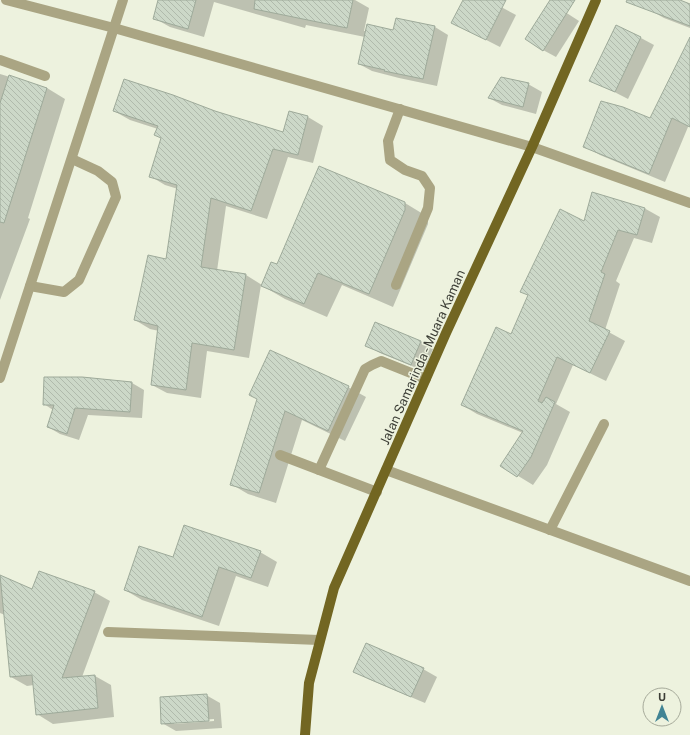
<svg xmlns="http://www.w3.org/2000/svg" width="690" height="735" font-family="'Public Sans',sans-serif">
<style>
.shadow{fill:#0003;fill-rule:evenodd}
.building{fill:url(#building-back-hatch);stroke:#9eaa9a}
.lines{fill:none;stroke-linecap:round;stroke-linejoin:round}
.service{stroke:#aaa583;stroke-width:10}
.minor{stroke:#aaa583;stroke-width:10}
.primary{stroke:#726622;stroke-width:10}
.labels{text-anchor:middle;stroke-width:3;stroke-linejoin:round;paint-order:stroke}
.street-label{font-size:13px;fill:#3b3d35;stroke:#edf2de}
</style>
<defs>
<pattern id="building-back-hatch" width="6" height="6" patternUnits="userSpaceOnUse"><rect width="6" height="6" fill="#ccd8c8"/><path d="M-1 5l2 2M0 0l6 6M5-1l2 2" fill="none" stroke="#b0baac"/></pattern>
</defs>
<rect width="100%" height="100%" fill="#edf2de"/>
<!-- shadow -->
<g class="shadow">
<polygon points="159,0 355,0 369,8 364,31 394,31 435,27 448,35 437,86 399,78 372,71 359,64 365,37 306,25 305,28 214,2 204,37 170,27 154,18"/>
<polygon points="464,0 488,0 516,15 500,47 453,23"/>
<polygon points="652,0 677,0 690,5 690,28 664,18 648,9"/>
<polygon points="562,10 579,21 556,57 543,50"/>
<polygon points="641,38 654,45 628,99 591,80"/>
<polygon points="690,39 690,127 688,127 665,182 600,155 584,146 650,119"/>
<polygon points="0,74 47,88 65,99 28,218 30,219 0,300"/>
<polygon points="528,84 542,92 536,114 502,105 489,98"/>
<polygon points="114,111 215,112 284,133 289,112 308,117 323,126 313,163 288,157 267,219 226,206 217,271 246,275 262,285 277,266 405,203 428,217 428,224 393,307 342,285 327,317 285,299 261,285 249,358 207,351 201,398 167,393 152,385 159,331 150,329 135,320 167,260 178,189 165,185 150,176 161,138 156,135 158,129 130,120"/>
<polygon points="644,208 660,217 652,243 634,238 616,281 620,284 605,330 625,341 606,381 573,365 556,404 570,412 547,465 533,485 502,466 523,433 477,414 462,405 474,375 476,376 512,335 585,222"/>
<polygon points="420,341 433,349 424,371 380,353 366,345"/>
<polygon points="132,383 144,390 142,418 88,415 79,440 60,434 48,427 53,410 44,404"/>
<polygon points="348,387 366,397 345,441 302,420 276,503 248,494 231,484 258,399"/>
<polygon points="260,552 277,562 268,587 236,576 219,626 142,600 125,590 173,559"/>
<polygon points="0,576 33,590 94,592 110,601 82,677 95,676 111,685 114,717 53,724 37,714 34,685 27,686 11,677 21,622 0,613"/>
<polygon points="423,669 437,677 425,703 368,679 355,671"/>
<path d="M206,695L220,703L222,728L176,731L162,723ZM214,719V721L174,724V722Z"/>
</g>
<!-- building -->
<g class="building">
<polygon points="158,0 196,0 188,29 153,19"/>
<polygon points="255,0 353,0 347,28 254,9"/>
<polygon points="463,0 506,0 486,40 451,23"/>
<polygon points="550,0 575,0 543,51 525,39"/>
<polygon points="627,0 680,0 690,4 690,26 626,2"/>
<polygon points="396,18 435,26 423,79 384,71 385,70 358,64 367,24 393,30"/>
<polygon points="616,25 641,37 615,92 589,81"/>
<polygon points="690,37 690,127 672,118 649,174 583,147 601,101 623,107 650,118"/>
<polygon points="9,75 47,88 4,223 0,222 0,103"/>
<polygon points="501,77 529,83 523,107 488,98"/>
<polygon points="124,79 173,95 215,111 283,132 289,111 308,116 298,155 273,149 251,211 211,198 201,267 246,274 234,350 192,343 186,390 151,385 158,326 134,320 148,255 166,259 177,185 149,177 161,138 154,135 158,126 113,111"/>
<polygon points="319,166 405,202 405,210 369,294 318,273 304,304 261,286 271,262 277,264"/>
<polygon points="592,192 645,208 637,235 618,230 601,272 605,274 589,321 610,331 590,373 557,357 538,401 542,403 546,397 555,402 531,457 517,477 500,466 523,431 461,405 496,327 511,334 528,295 520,292 560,209 584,221"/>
<polygon points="375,322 421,341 411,365 365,346"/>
<polygon points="270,350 349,386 328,431 285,411 259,493 230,485 257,399 249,395"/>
<polygon points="44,377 82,377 132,382 130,412 75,408 67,434 47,427 54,405 43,405"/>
<polygon points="184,525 261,551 251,578 219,567 202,617 124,590 139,546 173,557"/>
<polygon points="39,571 95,591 62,678 95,675 98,708 36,715 32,675 10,677 0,575 32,589"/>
<polygon points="366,643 424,668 411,697 353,672"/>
<polygon points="207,694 209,721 161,724 160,697"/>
</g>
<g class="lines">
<!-- service -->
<g class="service">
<polyline points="0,60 45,76"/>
<polyline points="396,285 428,208 430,188 422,176 405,170 390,160 388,141 400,109"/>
<polyline points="30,286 64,292 79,280 116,197 112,182 98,171 72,159"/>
<polyline points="280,455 377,492"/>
<polyline points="319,470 365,369 372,365 381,361 426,379"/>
</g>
<!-- minor -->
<g class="minor">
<polyline points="6,0 114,28 532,147 690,203"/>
<polyline points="0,378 123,0"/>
<polyline points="386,470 690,581"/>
<polyline points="550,530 604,424"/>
<polyline points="108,632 319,640"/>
</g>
<!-- primary -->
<polyline class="primary" points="305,735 309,683 334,588 446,333 532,147 596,0"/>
</g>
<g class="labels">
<!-- street labels -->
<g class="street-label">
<text transform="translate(422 357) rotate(-66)" y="5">Jalan Samarinda - Muara Kaman</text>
</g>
</g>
<!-- north arrow -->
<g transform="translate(662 707)"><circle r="19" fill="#edf2de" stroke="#a6aa9a"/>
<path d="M0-3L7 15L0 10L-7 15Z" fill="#418494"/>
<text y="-6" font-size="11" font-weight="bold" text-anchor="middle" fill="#3b3d35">U</text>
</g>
</svg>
